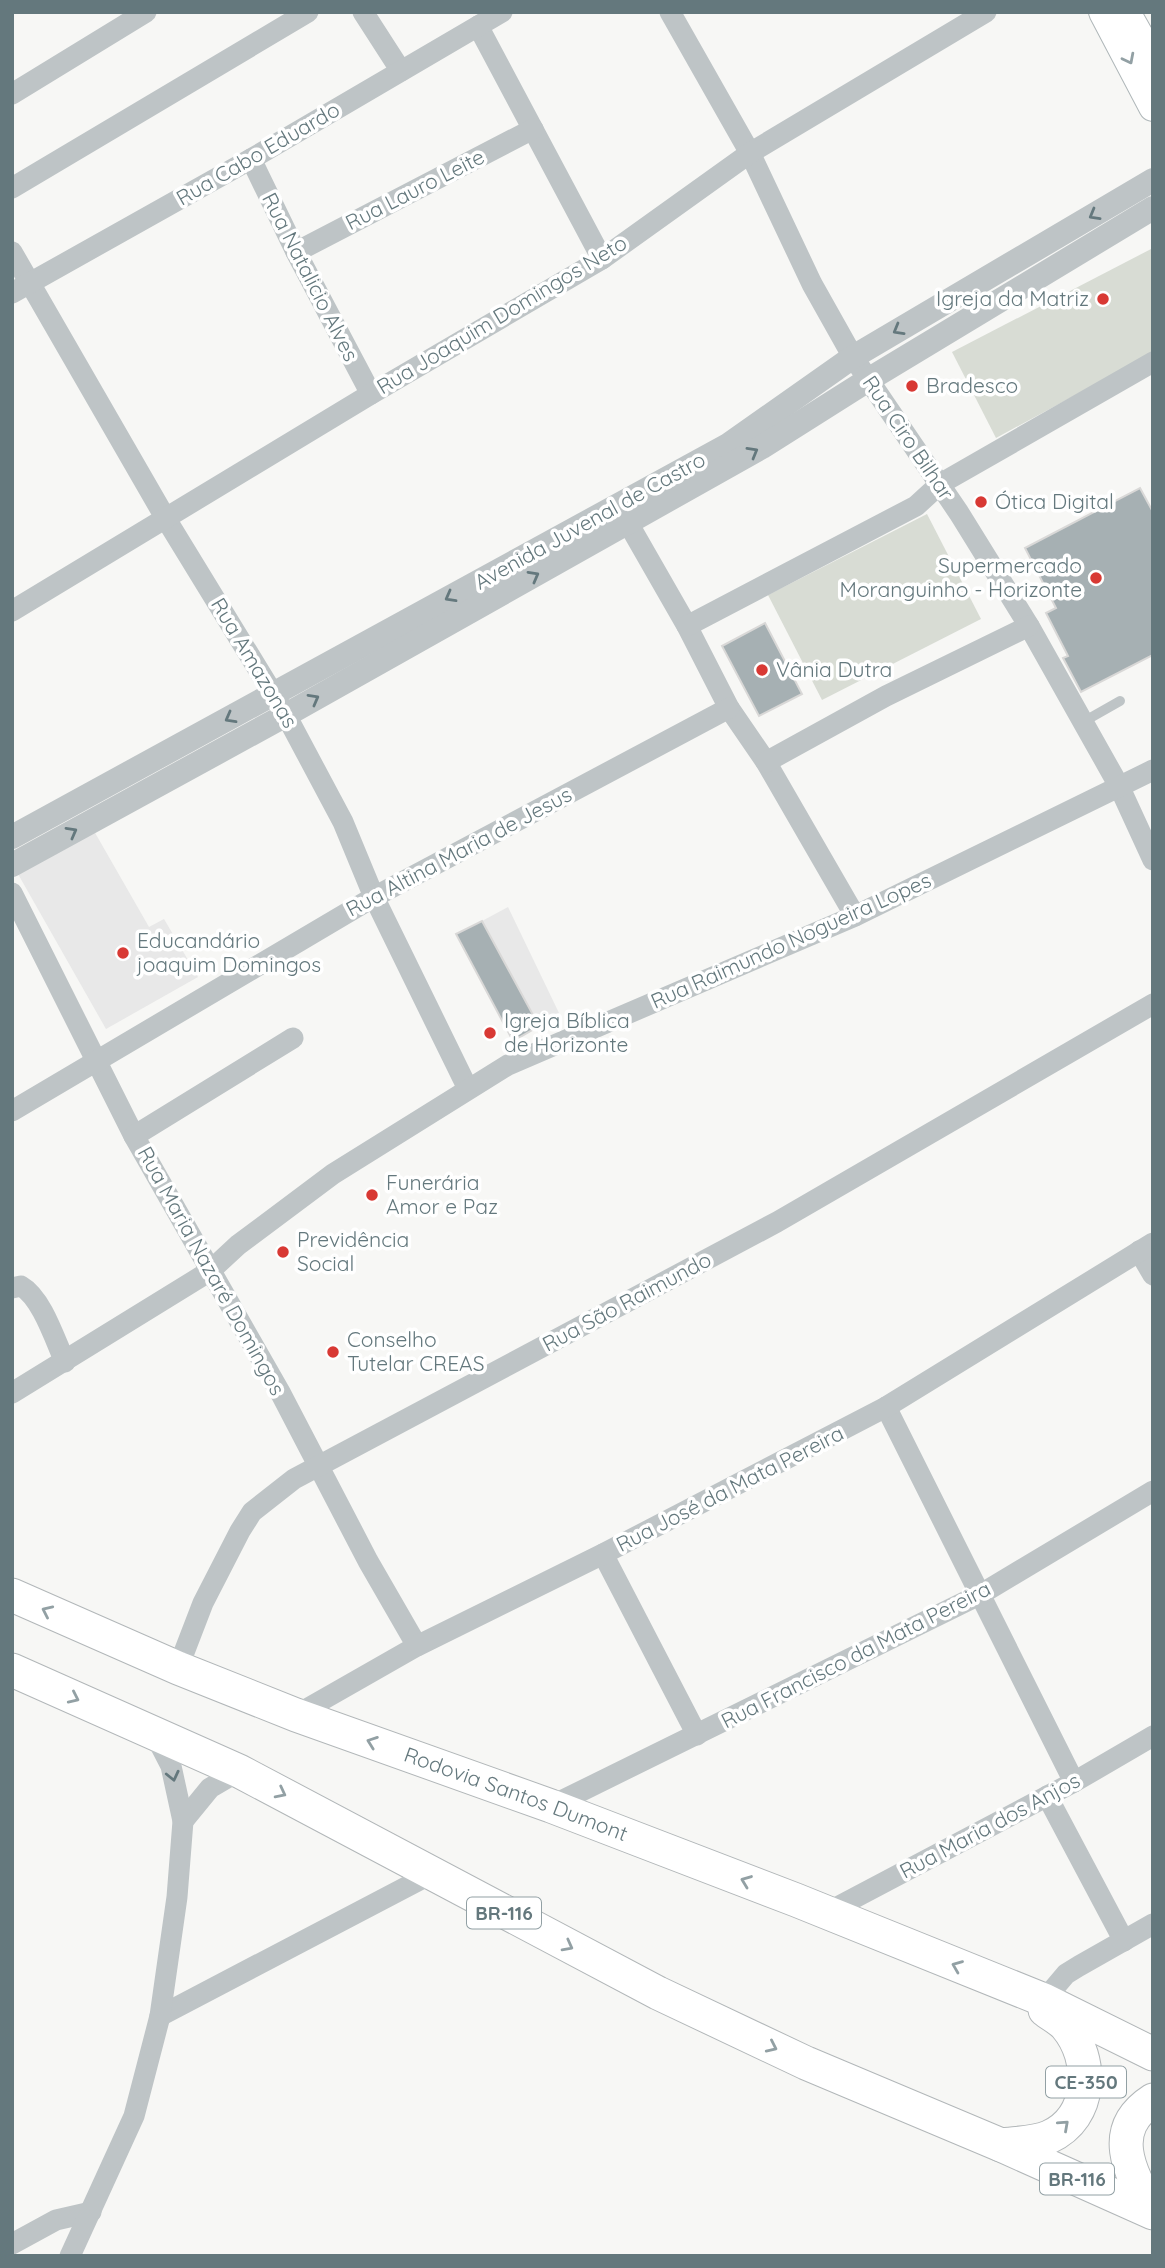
<svg xmlns="http://www.w3.org/2000/svg" width="1165" height="2268" font-family="Quicksand,sans-serif">
<style>
.built{fill:#e8e8e8}
.green{fill:#d8dcd4}
.building{fill:#a6b0b3;stroke:#d9d8d7;stroke-width:2}
.lines{fill:none;stroke-linecap:round;stroke-linejoin:round}
.secondary-casing{stroke:#afb7b9;stroke-width:30}
.trunk-casing{stroke:#b2b7b9;stroke-width:35}
.service{stroke:#bec4c6;stroke-width:10}
.minor{stroke:#bec4c6;stroke-width:21}
.tertiary{stroke:#bec4c6;stroke-width:24}
.secondary{stroke:#fff;stroke-width:28}
.trunk{stroke:#fff;stroke-width:33}
.oneway{stroke:#92a0a4}
.oneway2{stroke:#64787d}
.poi-dot{fill:#d83934;stroke:#fff;stroke-width:2.5}
.labels{text-anchor:middle;stroke-width:7;stroke-linejoin:round;paint-order:stroke}
.shield{fill:#fff;stroke:#92a0a4;stroke-width:2}
.shield-label{font-size:19px;font-weight:bold;fill:#64787d}
.street-label{font-size:21px;fill:#64787d;stroke:#fff}
.poi-label{font-size:21px;fill:#64787d;stroke:#fff;text-anchor:start}
</style>
<rect width="100%" height="100%" fill="#f7f7f5"/>
<!-- built -->
<g class="built">
<polygon points="94,831 149,927 164,919 198,977 106,1029 18,874"/>
<polygon points="508,907 559,1013 539,1026 482,921"/>
</g>
<!-- green -->
<g class="green">
<polygon points="1153,248 1153,353 996,438 952,352"/>
<polygon points="927,514 981,619 822,700 768,595"/>
</g>
<!-- building -->
<g class="building">
<polygon points="1140,488 1153,512 1153,655 1081,692 1063,658 1068,656 1046,613 1056,608 1025,548"/>
<polygon points="765,623 802,694 759,716 722,646"/>
<polygon points="482,921 539,1026 513,1041 456,934"/>
</g>
<g class="lines">
<defs>
<g id="secondary">
<polyline points="1103,12 1153,107"/>
<polyline points="1126,12 1153,60"/>
</g>
<g id="trunk">
<path id="s1" d="M12,1595L178,1668L296,1715L551,1806L796,1900L1044,2000L1153,2054"/>
<polyline points="12,1670 239,1771 658,1993 806,2063 1001,2145 1153,2213"/>
<path d="M1001,2145C1016,2143 1035,2143 1049,2137C1093,2117 1094,2059 1066,2026C1061,2020 1051,2015 1045,2010"/>
<path d="M1152,2212C1132,2175 1105,2131 1153,2100"/>
</g>
</defs>
<!-- secondary casing -->
<use href="#secondary" class="secondary-casing"/>
<!-- trunk casing -->
<use href="#trunk" class="trunk-casing"/>
<!-- service -->
<polyline class="service" points="1083,722 1120,701"/>
<!-- minor -->
<g class="minor">
<polyline points="363,12 401,71"/>
<polyline points="670,12 750,153 812,284 853,357 959,513 1029,626 1119,786 1153,860"/>
<polyline points="478,26 602,259"/>
<polyline points="12,94 146,12"/>
<polyline points="251,159 296,252 371,394"/>
<polyline points="12,188 308,12"/>
<polyline points="12,252 166,519 286,715 343,822 374,897 468,1089"/>
<polyline points="296,252 533,129"/>
<polyline points="12,293 251,159 502,12"/>
<polyline points="628,523 687,626 729,708 766,762 855,916"/>
<polyline points="12,611 371,394 602,259 750,153 986,12"/>
<polyline points="687,626 916,506 940,484 1153,362"/>
<polyline points="766,762 886,696 1029,626"/>
<polyline points="12,893 134,1136 281,1394 368,1561 417,1646"/>
<polyline points="12,1111 374,897 729,708"/>
<polyline points="134,1136 293,1038"/>
<polyline points="1139,1251 1153,1275"/>
<path d="M12,1288L21,1286C42,1298 55,1340 65,1362"/>
<polyline points="12,1393 210,1271 238,1245 333,1174 508,1065 855,916 1153,770"/>
<polyline points="886,1407 1074,1782"/>
<polyline points="603,1554 697,1735"/>
<polyline points="178,1668 203,1603 240,1531 252,1512 294,1479 777,1222 1153,1004"/>
<polyline points="296,1715 417,1646 603,1554 886,1407 1153,1243"/>
<polyline points="1047,1796 1124,1941"/>
<polyline points="551,1806 981,1594 1153,1491"/>
<polyline points="183,1821 210,1788 239,1771"/>
<polyline points="826,1913 1074,1782 1153,1736"/>
<polyline points="1044,2000 1066,1974 1079,1966 1153,1924"/>
<polyline points="160,2016 431,1874"/>
<polyline points="12,2244 56,2220 91,2212"/>
<polyline points="70,2256 134,2116 160,2016 177,1897 183,1821 171,1766 155,1735"/>
</g>
<!-- tertiary -->
<g class="tertiary">
<polyline points="12,837 728,445 853,357 1153,180"/>
<polyline points="12,865 286,715 762,447 868,380 1153,208"/>
</g>
<!-- secondary -->
<use href="#secondary" class="secondary"/>
<!-- trunk -->
<use href="#trunk" class="trunk"/>
</g>
<!-- one-way arrows -->
<defs><path id="oneway-chevron" d="M-2-3.5L2.5 0L-2 3.5" fill="none" stroke-width="1.6" stroke-linecap="round" stroke-linejoin="round" transform="scale(1.75)"/></defs>
<g class="oneway">
<use href="#oneway-chevron" transform="translate(1129 59) rotate(63)"/>
<use href="#oneway-chevron" transform="translate(47 1611) rotate(-155)"/>
<use href="#oneway-chevron" transform="translate(74 1698) rotate(25)"/>
<use href="#oneway-chevron" transform="translate(372 1742) rotate(-160)"/>
<use href="#oneway-chevron" transform="translate(281 1793) rotate(27)"/>
<use href="#oneway-chevron" transform="translate(746 1881) rotate(-159)"/>
<use href="#oneway-chevron" transform="translate(568 1946) rotate(28)"/>
<use href="#oneway-chevron" transform="translate(957 1966) rotate(-158)"/>
<use href="#oneway-chevron" transform="translate(772 2047) rotate(25)"/>
<use href="#oneway-chevron" transform="translate(1064 2125) rotate(-42)"/>
</g>
<g class="oneway2">
<use href="#oneway-chevron" transform="translate(1094 215) rotate(150)"/>
<use href="#oneway-chevron" transform="translate(898 330) rotate(150)"/>
<use href="#oneway-chevron" transform="translate(753 452) rotate(-30)"/>
<use href="#oneway-chevron" transform="translate(534 576) rotate(-29)"/>
<use href="#oneway-chevron" transform="translate(450 597) rotate(151)"/>
<use href="#oneway-chevron" transform="translate(314 699) rotate(-29)"/>
<use href="#oneway-chevron" transform="translate(230 718) rotate(151)"/>
<use href="#oneway-chevron" transform="translate(72 832) rotate(-29)"/>
<use href="#oneway-chevron" transform="translate(173 1776) rotate(77)"/>
</g>
<!-- markers -->
<g class="poi-dot">
<circle cx="1103" cy="299" r="7"/>
<circle cx="912" cy="386" r="7"/>
<circle cx="981" cy="502" r="7"/>
<circle cx="1096" cy="578" r="7"/>
<circle cx="762" cy="670" r="7"/>
<circle cx="123" cy="953" r="7"/>
<circle cx="490" cy="1033" r="7"/>
<circle cx="372" cy="1195" r="7"/>
<circle cx="283" cy="1252" r="7"/>
<circle cx="333" cy="1352" r="7"/>
</g>
<g class="labels">
<!-- shield labels -->
<g class="shield">
<rect x="467" y="1897.5" width="74" height="31" rx="5"/>
<rect x="1046" y="2066.5" width="80" height="31" rx="5"/>
<rect x="1040" y="2163.5" width="74" height="31" rx="5"/>
</g>
<g class="shield-label">
<text x="504" y="1920">BR-116</text>
<text x="1086" y="2089">CE-350</text>
<text x="1077" y="2186">BR-116</text>
</g>
<!-- street labels -->
<g class="street-label">
<text transform="translate(258 154) rotate(-30)" y="7">Rua Cabo Eduardo</text>
<text transform="translate(415 190) rotate(-27)" y="7">Rua Lauro Leite</text>
<text transform="translate(310 277) rotate(63)" y="7">Rua Natalicio Alves</text>
<text transform="translate(502 315) rotate(-31)" y="7">Rua Joaquim Domingos Neto</text>
<text transform="translate(908 438) rotate(56)" y="7">Rua Ciro Bilhar</text>
<text transform="translate(590 521) rotate(-29)" y="7">Avenida Juvenal de Castro</text>
<text transform="translate(254 663) rotate(59)" y="7">Rua Amazonas</text>
<text transform="translate(459 852) rotate(-28)" y="7">Rua Altina Maria de Jesus</text>
<text transform="translate(791 941) rotate(-24)" y="7">Rua Raimundo Nogueira Lopes</text>
<text transform="translate(211 1271) rotate(61)" y="7">Rua Maria Nazaré Domingos</text>
<text transform="translate(627 1302) rotate(-28)" y="7">Rua São Raimundo</text>
<text transform="translate(730 1489) rotate(-27)" y="7">Rua José da Mata Pereira</text>
<text transform="translate(856 1655) rotate(-27)" y="7">Rua Francisco da Mata Pereira</text>
<text dy="7" stroke="none"><textPath href="#s1" startOffset="542">Rodovia Santos Dumont</textPath></text>
<text transform="translate(990 1826) rotate(-28)" y="7">Rua Maria dos Anjos</text>
</g>
<!-- poi labels -->
<g class="poi-label">
<text x="1089" y="306" text-anchor="end">Igreja da Matriz</text>
<text x="926" y="393">Bradesco</text>
<text x="995" y="509">Ótica Digital</text>
<text x="1082" y="573" text-anchor="end">Supermercado<tspan x="1082" dy="24">Moranguinho - Horizonte</tspan></text>
<text x="776" y="677">Vânia Dutra</text>
<text x="137" y="948">Educandário<tspan x="137" dy="24">joaquim Domingos</tspan></text>
<text x="504" y="1028">Igreja Bíblica<tspan x="504" dy="24">de Horizonte</tspan></text>
<text x="386" y="1190">Funerária<tspan x="386" dy="24">Amor e Paz</tspan></text>
<text x="297" y="1247">Previdência<tspan x="297" dy="24">Social</tspan></text>
<text x="347" y="1347">Conselho<tspan x="347" dy="24">Tutelar CREAS</tspan></text>
</g>
</g>
<!-- border -->
<rect width="1165" height="2268" fill="none" stroke="#64787d" stroke-width="28"/>
</svg>
